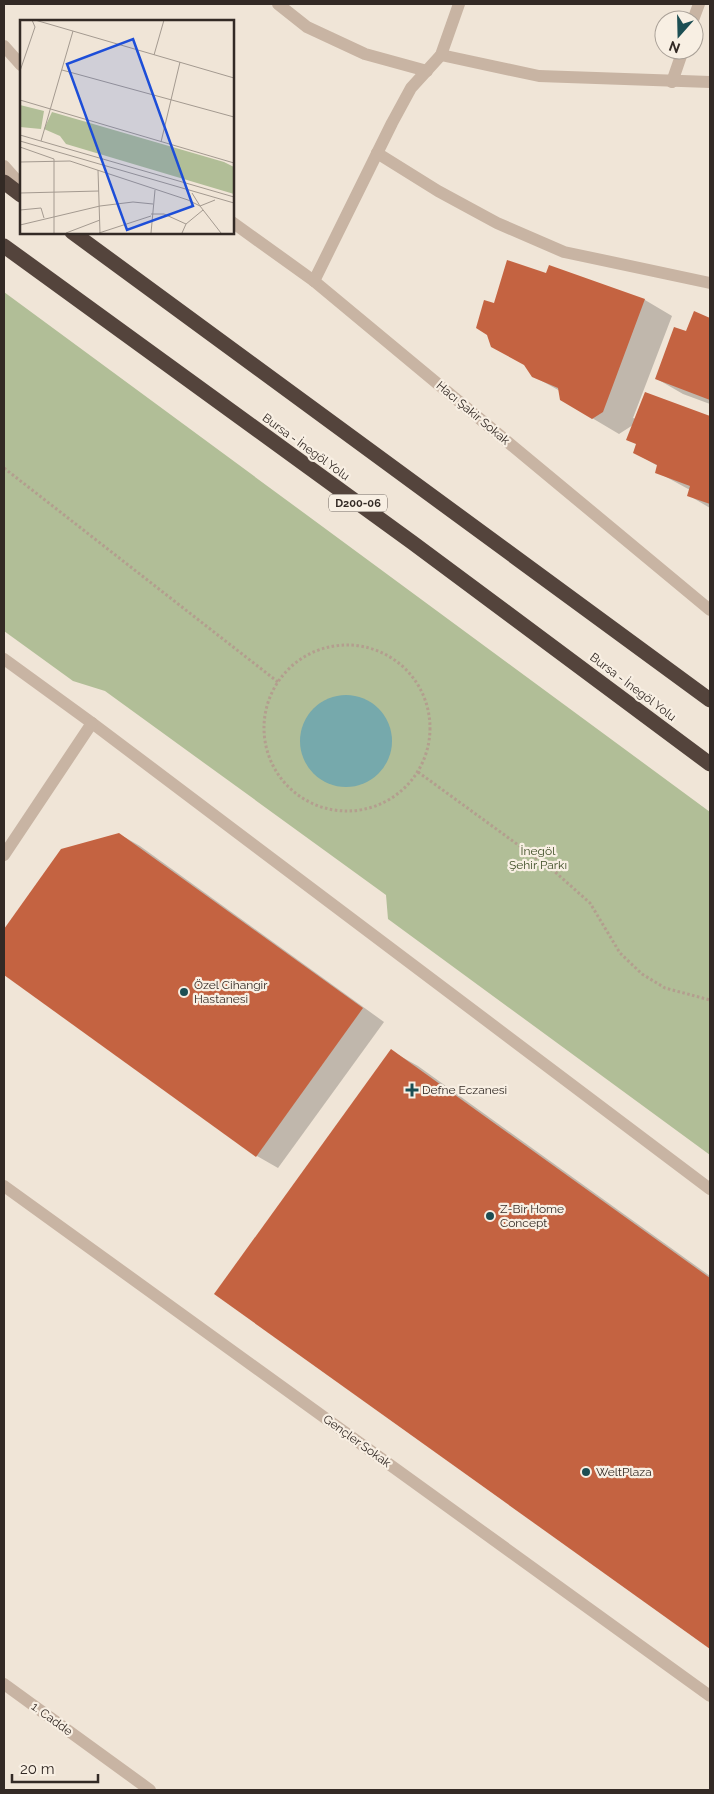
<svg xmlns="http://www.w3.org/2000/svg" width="714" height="1794" font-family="Raleway,sans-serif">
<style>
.green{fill:#b1be97}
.water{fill:#76a9ac}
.shadow{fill:#0003}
.building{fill:#c46341}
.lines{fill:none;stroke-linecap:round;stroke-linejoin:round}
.path{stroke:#b39e8e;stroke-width:3;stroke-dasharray:2.5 2.5;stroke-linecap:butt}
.minor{stroke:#c8b4a3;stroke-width:12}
.highway{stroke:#54443c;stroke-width:15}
.poi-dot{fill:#1c4e53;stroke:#f8efe3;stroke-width:2}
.labels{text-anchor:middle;stroke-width:4.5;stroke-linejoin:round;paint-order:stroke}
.shield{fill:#f8efe3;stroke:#6e655e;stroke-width:1}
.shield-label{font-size:11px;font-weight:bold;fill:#332a25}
.street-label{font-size:12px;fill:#332a25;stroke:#f8efe3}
.park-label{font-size:12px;fill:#415029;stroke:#f8efe3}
.poi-label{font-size:12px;fill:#332a25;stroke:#f8efe3;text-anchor:start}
.inset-road{fill:none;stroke:#a49a90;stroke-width:1}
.view{fill:#1d4ed8;fill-opacity:0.15;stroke:#1d4ed8;stroke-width:2.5}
.inset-edge{fill:none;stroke:#332a25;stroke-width:2.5}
</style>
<rect width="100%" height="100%" fill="#f0e5d7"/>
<!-- green -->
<polygon class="green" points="4,292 710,812 710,1155 388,919 386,895 105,691 73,681 4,631"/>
<!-- water -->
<circle class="water" cx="346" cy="741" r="46"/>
<!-- shadow -->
<g class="shadow">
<polygon points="550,267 645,300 672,316 633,418 636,419 646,393 710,418 710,508 688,495 690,490 657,472 658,466 635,453 637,444 633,425 619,434 592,418 560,391 533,376 495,304 547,274"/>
<polygon points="695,313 710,319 710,404 683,394 657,379 687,333"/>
<polygon points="119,834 140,846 384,1022 278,1168 257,1156 4,973 4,931 62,850"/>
<polygon points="391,1051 418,1066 710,1276 710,1648 216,1294"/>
</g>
<!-- building -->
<g class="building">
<polygon points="507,260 546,273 549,265 645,299 603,412 592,419 560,400 558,388 532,377 524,365 491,347 487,335 476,328 484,300 494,303"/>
<polygon points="694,311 710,318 710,400 655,379 674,327 686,331"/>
<polygon points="645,392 710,416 710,504 687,496 690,486 655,473 657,465 633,453 636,444 626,440"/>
<polygon points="119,833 363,1008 256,1157 4,975 4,929 61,849"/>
<polygon points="391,1049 710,1278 710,1649 214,1294"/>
</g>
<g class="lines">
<!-- path -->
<g class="path">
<polyline points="4,468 278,682"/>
<circle cx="347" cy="728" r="83"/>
<polyline points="418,772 554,871 590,903 620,953 642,974 665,988 710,1000"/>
</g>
<!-- minor -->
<g class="minor">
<polyline points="278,4 307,27 365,54 427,71"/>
<polyline points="693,20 699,4"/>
<polyline points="4,46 21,65"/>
<polyline points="441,55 539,76 710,82"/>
<polyline points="672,82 683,50"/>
<polyline points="377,153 438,191 497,223 564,252 710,283"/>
<polyline points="4,166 21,185"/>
<polyline points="232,222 314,281 710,610"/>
<polyline points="314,281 392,123 411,88 441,55 459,4"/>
<polyline points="4,659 92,723 710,1189"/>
<polyline points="4,855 92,723"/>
<polyline points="4,1186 710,1696"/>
<polyline points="4,1684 150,1790"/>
</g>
<!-- highway -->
<g class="highway">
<polyline points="4,182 21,195"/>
<polyline points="72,232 710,700"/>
<polyline points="4,246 413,543 710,764"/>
</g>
</g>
<!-- markers -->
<g class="poi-dot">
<circle cx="184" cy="992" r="5"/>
<path d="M409.5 1082.5h5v5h5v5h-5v5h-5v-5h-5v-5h5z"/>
<circle cx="490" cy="1216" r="5"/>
<circle cx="586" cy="1472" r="5"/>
</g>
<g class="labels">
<!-- shield labels -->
<rect class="shield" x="329" y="494.5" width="58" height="17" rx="4"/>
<g class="shield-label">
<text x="358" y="507">D200-06</text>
</g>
<!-- street labels -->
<g class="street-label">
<text transform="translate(473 413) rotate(40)" y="4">Hacı Şakir Sokak</text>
<text transform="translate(306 447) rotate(36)" y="4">Bursa - İnegöl Yolu</text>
<text transform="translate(633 687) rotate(37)" y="4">Bursa - İnegöl Yolu</text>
<text transform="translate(357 1441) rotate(36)" y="4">Gençler Sokak</text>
<text transform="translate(52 1719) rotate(36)" y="4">1. Cadde</text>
</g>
<!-- park labels -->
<g class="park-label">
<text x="538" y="855">İnegöl<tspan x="538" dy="14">Şehir Parkı</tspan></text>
</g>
<!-- poi labels -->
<g class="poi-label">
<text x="194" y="989">Özel Cihangir<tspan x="194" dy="14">Hastanesi</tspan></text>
<text x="422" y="1094">Defne Eczanesi</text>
<text x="500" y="1213">Z-Bir Home<tspan x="500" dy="14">Concept</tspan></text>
<text x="596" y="1476">WeltPlaza</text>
</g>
</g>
<!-- overview -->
<g transform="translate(20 20)">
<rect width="214" height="214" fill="#f0e5d7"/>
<path d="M0,85L24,91L21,109L0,107ZM32,92L204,142L214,147V174L46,124L40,116L24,109Z" fill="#b1be97"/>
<path class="inset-road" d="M15,0L214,58M134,35L144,0M42,50L214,97M0,51L15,7L12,0M0,80L214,143M0,115L214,177M0,121L214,183M21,121L53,11M141,122L160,42M0,127L34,139V213M0,142L50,141L168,180L180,186L201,213M78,150L80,213M0,173L79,171M172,173L180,186L195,180M0,190L21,188L24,198M131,194H144L166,204M0,205L80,186L113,182L133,184M46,213L80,200M79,213L131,196M131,213L135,170M162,213L166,204L183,190"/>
<path class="view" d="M113,19L173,186L107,210L47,44Z"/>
<rect width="214" height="214" class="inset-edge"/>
</g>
<!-- border -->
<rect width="714" height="1794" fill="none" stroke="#332a25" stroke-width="10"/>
<!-- north arrow -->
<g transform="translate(679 35) rotate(200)"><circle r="24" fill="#f8efe3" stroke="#a9a097"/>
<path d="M0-4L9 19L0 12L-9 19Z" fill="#1c4e53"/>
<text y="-8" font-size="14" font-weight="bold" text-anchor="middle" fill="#332a25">N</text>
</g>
<!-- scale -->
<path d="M12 1774v8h86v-8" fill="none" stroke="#332a25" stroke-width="2.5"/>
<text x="20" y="1774" font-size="15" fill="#332a25" stroke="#f8efe3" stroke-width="4" paint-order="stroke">20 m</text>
</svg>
